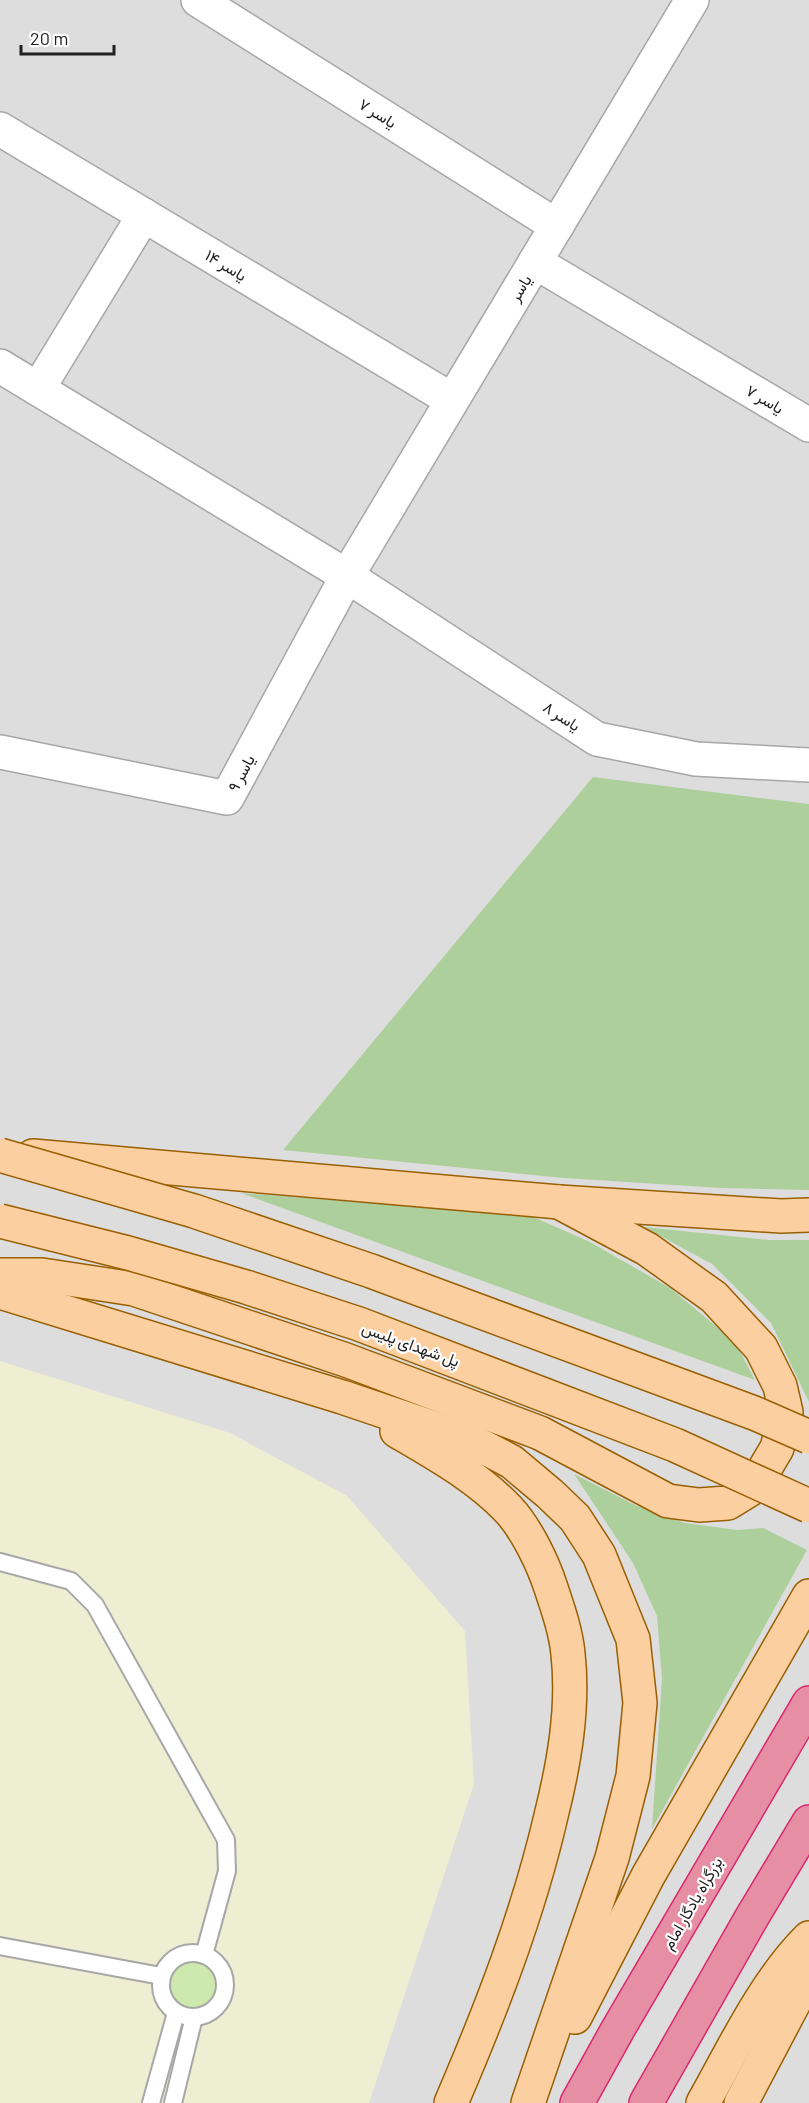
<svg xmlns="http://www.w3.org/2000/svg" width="809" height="2103" font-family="Barlow,Vazirmatn,sans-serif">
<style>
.residential{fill:#dedddd}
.farmland{fill:#eeeed2}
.grass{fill:#cee9ad}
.forest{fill:#adcf9b}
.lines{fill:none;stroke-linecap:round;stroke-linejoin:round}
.lane-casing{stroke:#a7a7a7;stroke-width:20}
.street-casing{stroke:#a7a7a7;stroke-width:36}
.primary-casing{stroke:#995f02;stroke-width:36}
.highway-casing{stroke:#d9286e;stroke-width:36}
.lane{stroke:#fff;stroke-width:16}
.street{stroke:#fff;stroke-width:33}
.primary{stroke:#fbcfa0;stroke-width:33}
.highway{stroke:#e68fa4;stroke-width:33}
.primary-bridge-casing{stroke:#995f02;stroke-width:36;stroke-linecap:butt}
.primary-bridge{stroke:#fbcfa0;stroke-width:33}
.labels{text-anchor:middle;stroke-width:4.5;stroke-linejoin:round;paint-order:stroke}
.street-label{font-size:16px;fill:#202020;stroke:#fff}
</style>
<rect width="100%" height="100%" fill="#f0ece6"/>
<!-- residential -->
<rect class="residential" x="0" y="0" width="809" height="2103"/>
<!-- farmland -->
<polygon class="farmland" points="0,1361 230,1433 347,1496 465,1631 474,1784 369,2103 0,2103"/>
<!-- grass -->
<circle class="grass" cx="193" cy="1985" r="24"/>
<!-- forest -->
<g class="forest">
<polygon points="593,777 809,804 809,1190 721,1188 564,1178 283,1150"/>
<polygon points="241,1193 531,1216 590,1242 670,1288 735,1342 755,1380"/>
<polygon points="644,1227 768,1240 809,1240 809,1402 771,1323 712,1264"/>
<polygon points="574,1474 637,1506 685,1523 737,1530 763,1528 807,1550 652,1829 662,1679 657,1616 633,1563"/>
</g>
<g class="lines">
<defs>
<g id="lane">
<polyline points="0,1562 71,1581 95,1605 226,1840 227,1871 204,1955"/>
<polyline points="0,1946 161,1976"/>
<circle cx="193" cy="1985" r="32"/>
<polyline points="151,2103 176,2013"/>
<polyline points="173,2103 194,2017"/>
</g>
<g id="street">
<polyline points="198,0 557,226"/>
<polyline points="0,129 452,400"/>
<polyline points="535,262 809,425"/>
<polyline points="0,366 347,576 597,739 696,759 809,765"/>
<polyline points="38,389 144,215"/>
<polyline points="0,752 227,798 347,576 692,0"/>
</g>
<g id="primary">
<polyline points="33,1156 559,1202 781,1216 809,1215"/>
<polyline points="0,1275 42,1275 134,1289 346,1360 540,1433 668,1501 699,1505 728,1503 754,1487 777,1448 786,1412 780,1386 761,1348 714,1297 647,1249 559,1202"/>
<polyline points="0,1292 342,1397 472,1441 512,1462 550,1494 575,1518 599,1555 633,1639 640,1703 633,1776 612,1858 528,2103"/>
<path d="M397,1431C436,1454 476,1476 508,1509C526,1528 543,1563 551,1588C558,1609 566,1632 568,1654C574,1708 564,1764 551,1816C528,1915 491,2010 451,2103"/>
<polyline points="575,2017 648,1876 809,1596"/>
<path d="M703,2103C734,2048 764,1983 809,1938"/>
<polyline points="741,2103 809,1974"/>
</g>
<g id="highway">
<polyline points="577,2103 618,2029 809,1703"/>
<polyline points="646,2103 752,1917 809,1822"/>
</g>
</defs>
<!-- lane casing -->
<use href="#lane" class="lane-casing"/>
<!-- street casing -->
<use href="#street" class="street-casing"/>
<!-- primary casing -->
<use href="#primary" class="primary-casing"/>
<!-- highway casing -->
<use href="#highway" class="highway-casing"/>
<!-- lane -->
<use href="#lane" class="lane"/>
<!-- street -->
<use href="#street" class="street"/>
<!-- primary -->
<use href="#primary" class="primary"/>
<!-- highway -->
<use href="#highway" class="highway"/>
<defs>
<g id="primary-bridge">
<polyline points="0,1155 194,1211 371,1271 754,1413 809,1437"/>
<polyline points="0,1221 128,1253 246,1287 359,1324 675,1445 809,1506"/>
</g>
</defs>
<!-- primary-bridge casing -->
<use href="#primary-bridge" class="primary-bridge-casing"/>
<!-- primary-bridge -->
<use href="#primary-bridge" class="primary-bridge"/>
</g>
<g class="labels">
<!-- street labels -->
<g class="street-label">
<text transform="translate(378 113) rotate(32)" y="6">یاسر ۷</text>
<text transform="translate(226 265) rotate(31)" y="6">یاسر ۱۴</text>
<text transform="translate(520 288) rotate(-59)" y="6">یاسر</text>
<text transform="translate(765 399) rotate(31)" y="6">یاسر ۷</text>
<text transform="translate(562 716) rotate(33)" y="6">یاسر ۸</text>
<text transform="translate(241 773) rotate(-62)" y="6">یاسر ۹</text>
<text transform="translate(411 1344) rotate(20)" y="6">پل شهدای پلیس</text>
<text transform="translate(692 1903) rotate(-60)" y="6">بزرگراه یادگار امام</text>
</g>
</g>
<!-- scale -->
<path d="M21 45v9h93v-9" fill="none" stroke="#202020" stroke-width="3"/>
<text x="30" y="45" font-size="18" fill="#202020" stroke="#ffffff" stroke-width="4.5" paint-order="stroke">20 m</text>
</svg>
